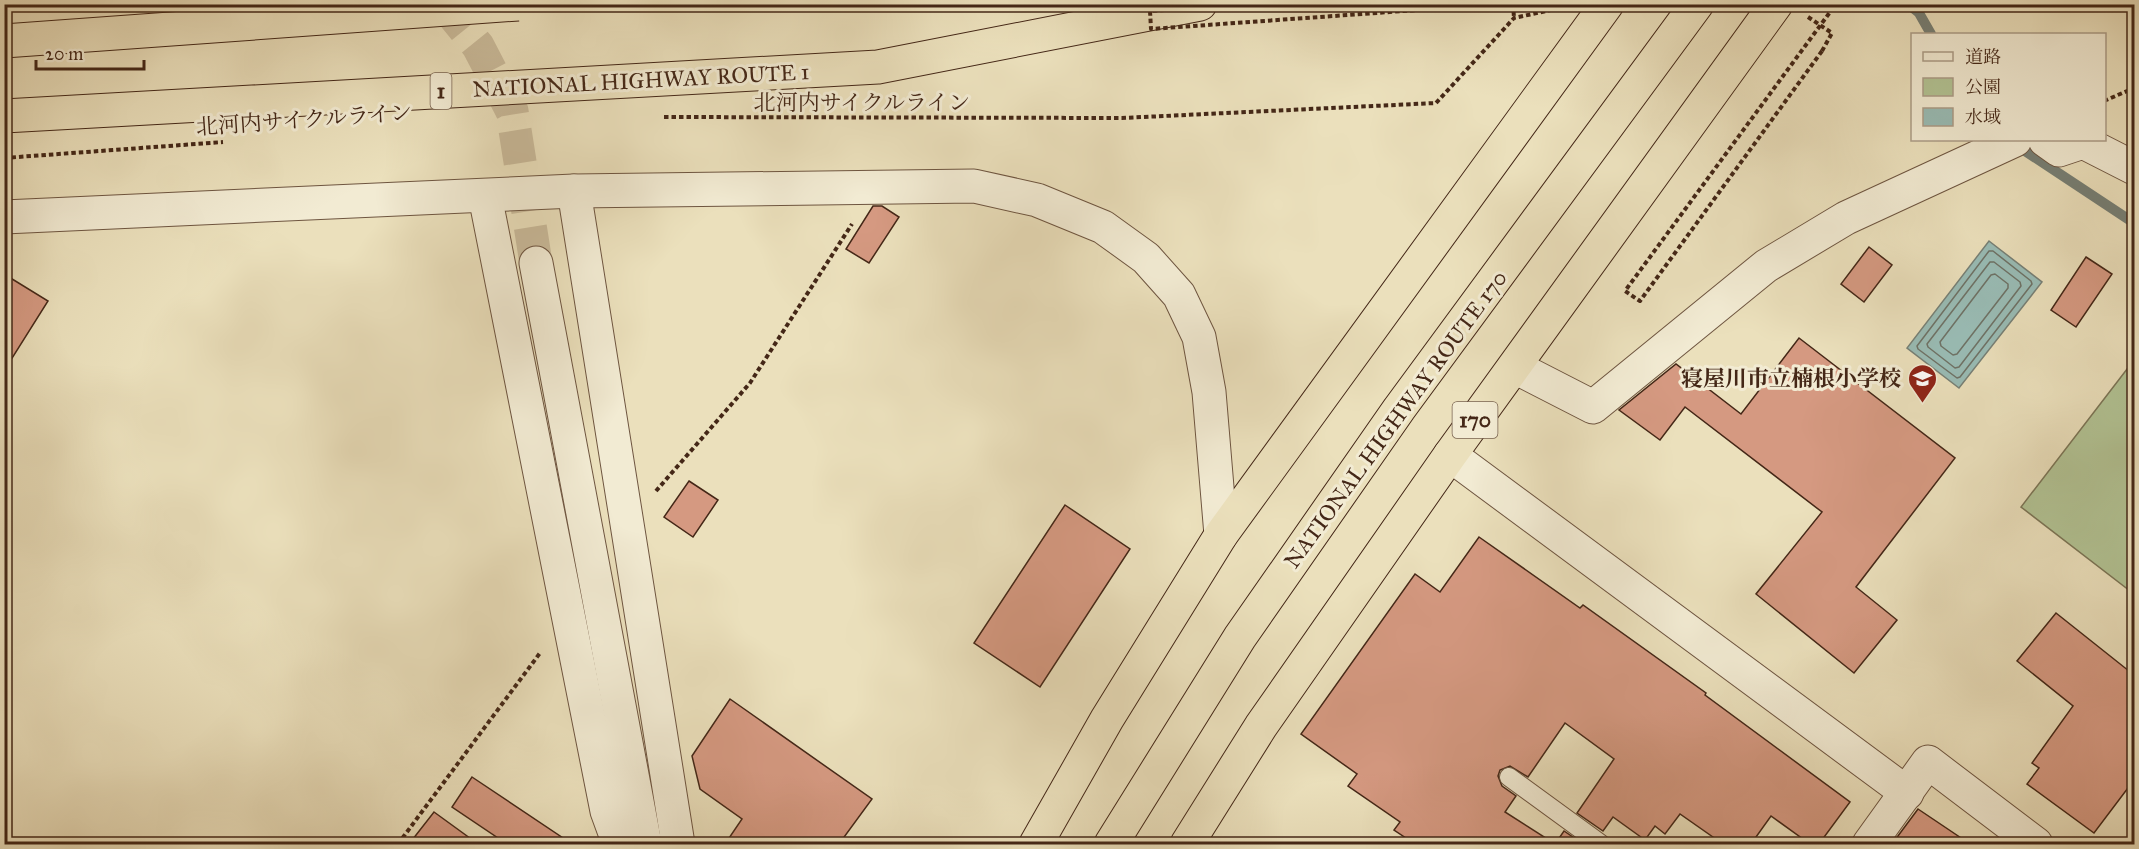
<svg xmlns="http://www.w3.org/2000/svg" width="2139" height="849" font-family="'IM FELL Great Primer','Noto Serif JP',serif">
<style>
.green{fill:#b2c394;stroke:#7b7556;stroke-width:1.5}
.water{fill:#99bcb5;stroke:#778076;stroke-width:1.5}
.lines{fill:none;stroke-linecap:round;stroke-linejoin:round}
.shore{stroke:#6e7266;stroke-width:1.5}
.stream{stroke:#778076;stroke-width:10}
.building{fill:#d59981;stroke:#442717;stroke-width:1.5}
.tertiary-tunnel{stroke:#cabb9b;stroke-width:33;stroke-dasharray:33 16;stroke-linecap:butt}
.service-casing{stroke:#6e5540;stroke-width:20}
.minor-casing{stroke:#6e5540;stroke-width:35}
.tertiary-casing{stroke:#6e5540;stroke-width:35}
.trunk-casing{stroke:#442717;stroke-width:35}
.path{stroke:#442717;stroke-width:4;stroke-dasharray:4.5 3;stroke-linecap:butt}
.service{stroke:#f2ebd3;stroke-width:18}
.minor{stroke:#f2ebd3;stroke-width:33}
.tertiary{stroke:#f2ebd3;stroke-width:33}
.trunk{stroke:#ebe0bc;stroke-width:33}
.motorway-bridge-casing{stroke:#442717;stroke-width:35;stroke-linecap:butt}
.path-bridge{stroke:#442717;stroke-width:4;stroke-dasharray:4.5 3;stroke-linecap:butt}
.motorway-bridge{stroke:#ebe0bc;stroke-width:33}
.labels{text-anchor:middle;stroke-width:6;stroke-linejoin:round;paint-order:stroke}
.shield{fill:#f2ebd3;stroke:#78624f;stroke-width:1.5}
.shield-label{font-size:21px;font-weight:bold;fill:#442717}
.street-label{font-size:22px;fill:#442717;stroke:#f2ebd3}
.poi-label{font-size:22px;font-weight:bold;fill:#442717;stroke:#f2ebd3;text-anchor:end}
</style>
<rect width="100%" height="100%" fill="#ebe0bc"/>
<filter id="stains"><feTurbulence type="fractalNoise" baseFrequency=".00333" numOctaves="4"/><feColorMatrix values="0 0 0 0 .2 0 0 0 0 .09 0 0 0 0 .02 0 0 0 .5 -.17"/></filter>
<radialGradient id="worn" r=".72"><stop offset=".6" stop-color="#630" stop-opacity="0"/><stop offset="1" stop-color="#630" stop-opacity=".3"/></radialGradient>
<!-- green -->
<polygon class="green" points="2134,360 2134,594 2021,507"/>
<!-- water -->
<polygon class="water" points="1989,241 2042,282 1959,388 1907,348"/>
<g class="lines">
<!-- shore -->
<g class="shore">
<polygon points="1989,251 1993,251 2031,281 2032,284 1960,377 1957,378 1918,349 1917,346"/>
<polygon points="1990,262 1994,262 2020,282 2021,286 1959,367 1955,368 1928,347 1927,344"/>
<polygon points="1995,274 2008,284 2008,288 1957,354 1953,355 1941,346 1940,342 1991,275"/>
</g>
<!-- stream -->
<g class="stream">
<polyline points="1908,4 1919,13 1931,34"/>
<polyline points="2016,145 2134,223"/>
</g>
</g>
<!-- building -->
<g class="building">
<polygon points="873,206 882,206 899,217 869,263 846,249"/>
<polygon points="1869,247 1892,265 1864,302 1841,284"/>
<polygon points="2086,257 2112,274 2076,327 2051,310"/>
<polygon points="4,274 48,301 4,371"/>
<polygon points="1799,338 1955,458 1856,587 1897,620 1854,673 1756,594 1822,512 1685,407 1660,440 1619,410 1676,364 1741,414"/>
<polygon points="689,481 718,500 693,537 664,517"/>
<polygon points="1065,505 1130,549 1040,687 974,643"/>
<polygon points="1479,537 1580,608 1583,605 1706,693 1705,695 1850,802 1819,844 1810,844 1771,816 1751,844 1723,844 1680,814 1665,834 1655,826 1645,840 1613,817 1603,831 1577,813 1614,759 1565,723 1528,777 1510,766 1500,770 1498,776 1502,786 1516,796 1505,812 1555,844 1564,831 1583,844 1415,844 1394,830 1400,822 1348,786 1357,774 1301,734 1415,574 1440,592"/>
<polygon points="2056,613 2134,675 2134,780 2094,833 2027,784 2039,768 2032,763 2073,706 2017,661"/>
<polygon points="730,699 872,799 839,844 725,844 742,819 700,789 692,756"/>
<polygon points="472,777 572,844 507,844 452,807"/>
<polygon points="1918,809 1970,844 1892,844"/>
<polygon points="434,812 478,844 409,844"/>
</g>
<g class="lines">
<!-- tertiary-tunnel -->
<polyline class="tertiary-tunnel" points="444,4 478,46 512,111 536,263"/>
<defs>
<polyline id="service" points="1509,777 1601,844"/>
<g id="minor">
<polyline points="2045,140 2059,150 2083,142 2134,168"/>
<polyline points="574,191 678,844"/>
<polyline points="485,196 607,811 619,844"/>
<polyline points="4,217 574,191 974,186 1037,200 1103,227 1146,258 1179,295 1199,337 1209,392 1221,535"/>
<polyline points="1515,367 1593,407 1766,266 1846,218 2015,140"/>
<polyline points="1450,455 1907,793"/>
<polyline points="1869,844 1928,762 2036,844"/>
</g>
<polyline id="tertiary" points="536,263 645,844"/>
<g id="trunk">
<polyline points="4,116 878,67 1200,4"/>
<polyline points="1036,844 1107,719 1221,535 1607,4"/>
<polyline points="1111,844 1240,637 1399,409 1697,4"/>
<polyline points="1187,844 1261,726 1450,455 1776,4"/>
</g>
</defs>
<!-- service casing -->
<use href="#service" class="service-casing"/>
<!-- minor casing -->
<use href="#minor" class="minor-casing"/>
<!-- tertiary casing -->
<use href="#tertiary" class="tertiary-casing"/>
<!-- trunk casing -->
<use href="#trunk" class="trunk-casing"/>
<!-- path -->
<g class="path">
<polyline points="1513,4 1514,18"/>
<polyline points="1808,17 1832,33 1822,51"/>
<polyline points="2104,101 2134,88"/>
<polyline points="664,117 1122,118 1436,103 1514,18 1560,8"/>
<polyline points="4,158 223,142"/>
<polyline points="656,491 750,383 852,224"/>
<polyline points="398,844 540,653"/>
</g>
<!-- service -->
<use href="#service" class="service"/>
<!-- minor -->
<use href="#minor" class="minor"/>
<!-- tertiary -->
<use href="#tertiary" class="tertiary"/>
<!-- trunk -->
<use href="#trunk" class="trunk"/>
<defs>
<polyline id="motorway-bridge" points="4,41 518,4"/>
</defs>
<!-- motorway-bridge casing -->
<use href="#motorway-bridge" class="motorway-bridge-casing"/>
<!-- path-bridge -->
<g class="path-bridge">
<polyline points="1247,4 1150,11 1151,29 1418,10 1417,4"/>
<polyline points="1822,51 1640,301 1625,291 1836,4"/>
</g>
<!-- motorway-bridge -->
<use href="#motorway-bridge" class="motorway-bridge"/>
</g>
<!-- icons -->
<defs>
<symbol id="school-pin" viewBox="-11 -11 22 30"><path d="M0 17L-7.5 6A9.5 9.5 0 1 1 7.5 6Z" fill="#8f2418" stroke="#f2ebd3"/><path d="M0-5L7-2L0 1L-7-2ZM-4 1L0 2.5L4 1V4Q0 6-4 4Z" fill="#fff"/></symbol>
</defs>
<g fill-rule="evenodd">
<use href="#school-pin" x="1906" y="362" width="33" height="45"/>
</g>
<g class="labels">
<!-- shield labels -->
<g class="shield">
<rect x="430.5" y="73" width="21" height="36" rx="4.5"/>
<rect x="1452.5" y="402" width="45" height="36" rx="4.5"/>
</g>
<g class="shield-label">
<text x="441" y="98">1</text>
<text x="1475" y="427">170</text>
</g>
<!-- street labels -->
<g class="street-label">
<text transform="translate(641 80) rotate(-3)" y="8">NATIONAL HIGHWAY ROUTE 1</text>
<text x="862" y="110">北河内サイクルライン</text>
<text transform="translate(304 119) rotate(-4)" y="8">北河内サイクルライン</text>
<text transform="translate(1395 419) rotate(-54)" y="8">NATIONAL HIGHWAY ROUTE 170</text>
</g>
<!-- poi labels -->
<g class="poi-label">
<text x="1901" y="386">寝屋川市立楠根小学校</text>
</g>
</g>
<!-- margin -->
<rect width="2139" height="849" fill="none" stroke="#ebe0bc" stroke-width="24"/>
<rect x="6" y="6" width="2127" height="837" fill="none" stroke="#442717" stroke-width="3"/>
<rect x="12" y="12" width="2115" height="825" fill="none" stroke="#442717" stroke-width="1.5"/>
<!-- legend -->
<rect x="1911" y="33" width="195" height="108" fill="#f2ebd3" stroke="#ac9d88" stroke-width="1.5"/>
<rect x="1923" y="52" width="30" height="9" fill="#f2ebd3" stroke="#ac9d88" stroke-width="1.5"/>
<text x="1965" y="63" font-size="18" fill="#442717">道路</text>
<rect x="1923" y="78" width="30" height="18" fill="#b2c394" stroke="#ac9d88" stroke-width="1.5"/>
<text x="1965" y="93" font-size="18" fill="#442717">公園</text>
<rect x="1923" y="108" width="30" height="18" fill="#99bcb5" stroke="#ac9d88" stroke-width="1.5"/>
<text x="1965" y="123" font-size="18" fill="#442717">水域</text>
<!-- scale -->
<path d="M36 60v9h108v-9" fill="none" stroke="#442717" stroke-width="3"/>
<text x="45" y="60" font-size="18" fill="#442717" stroke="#f2ebd3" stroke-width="4.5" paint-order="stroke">20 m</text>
<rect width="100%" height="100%" filter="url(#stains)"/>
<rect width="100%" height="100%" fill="url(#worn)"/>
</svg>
